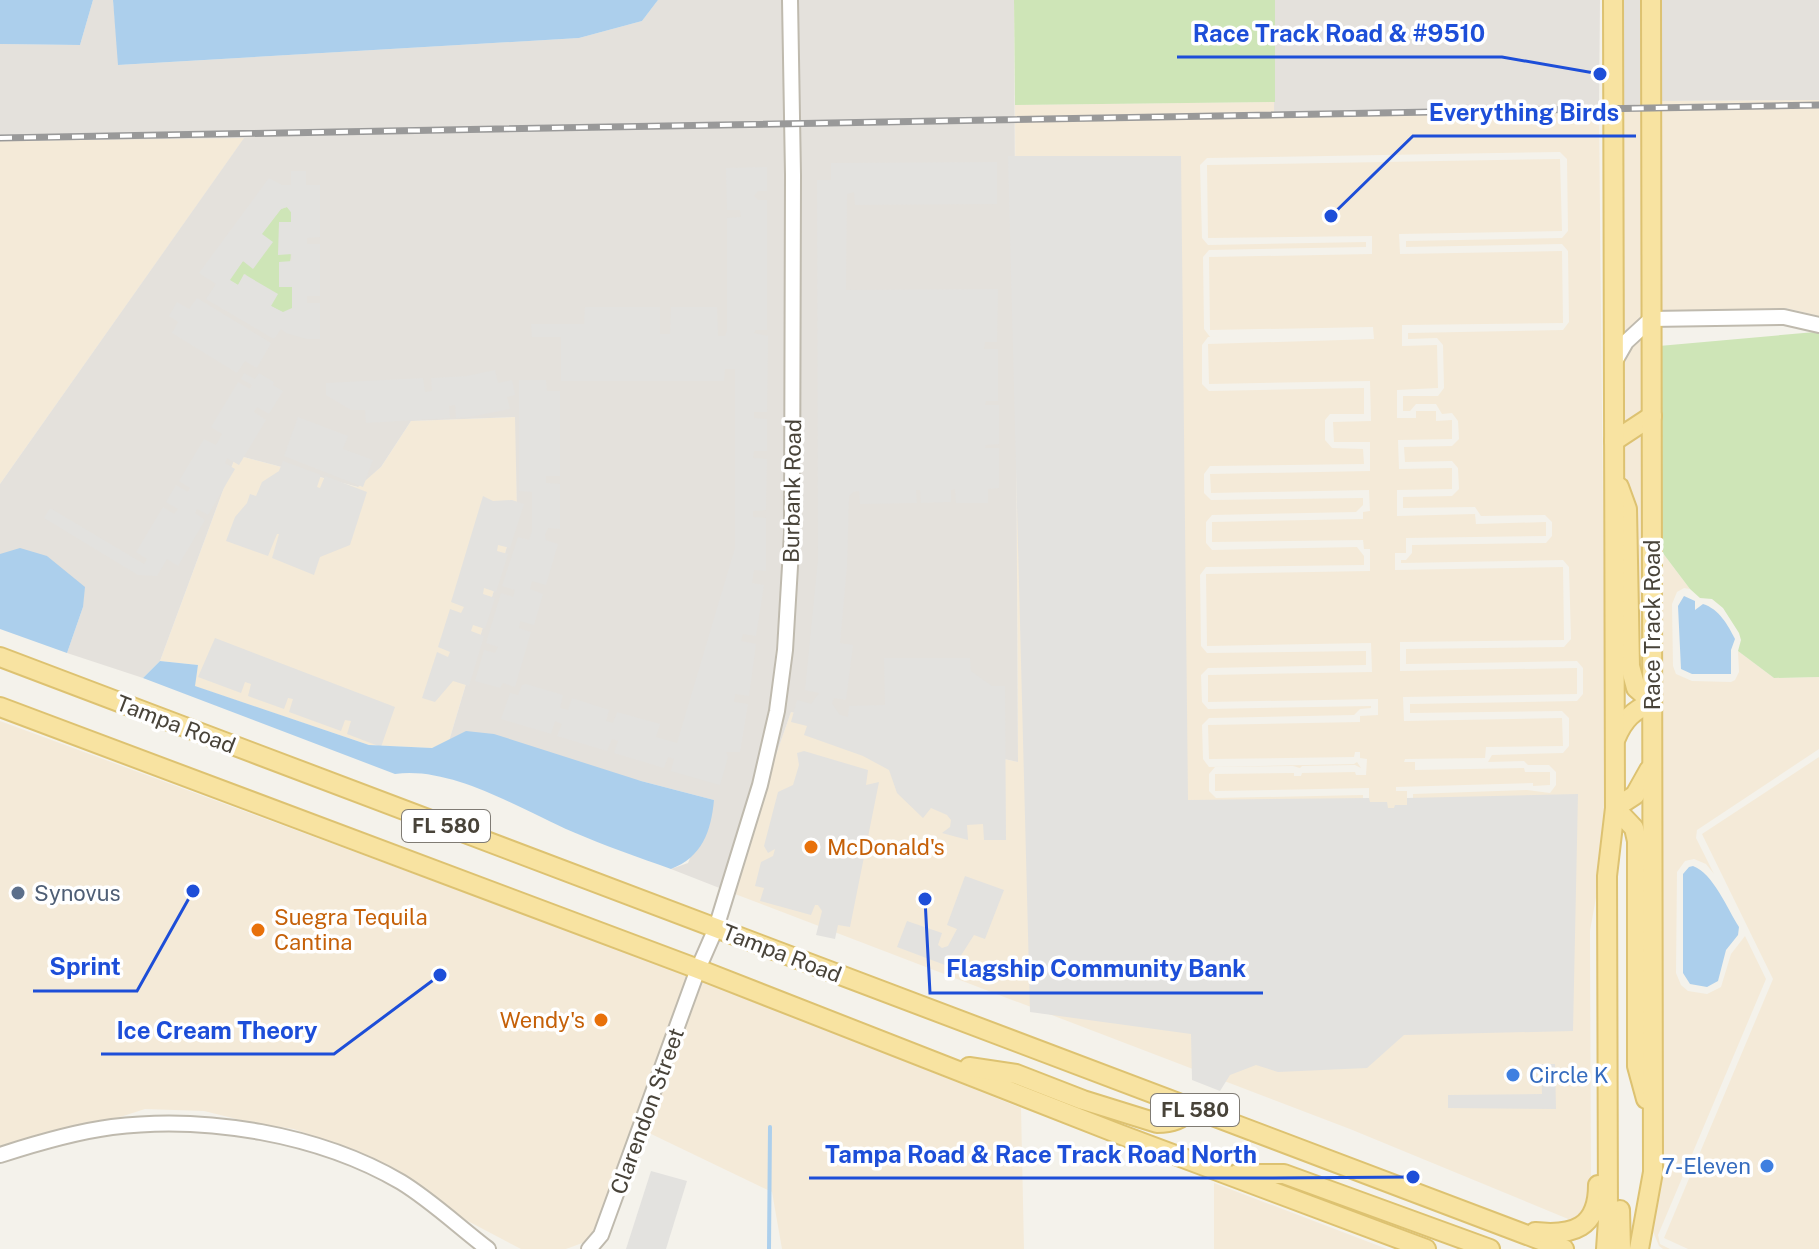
<svg xmlns="http://www.w3.org/2000/svg" width="1819" height="1249" font-family="'Public Sans',sans-serif">
<style>
.commercial{fill:#f4ead8;fill-rule:evenodd}
.industrial{fill:#e4e1dc}
.green{fill:#cee5b7}
.parking{fill:#e3e2df;fill-rule:evenodd}
.water{fill:#accfec}
.lines{fill:none;stroke-linecap:round;stroke-linejoin:round}
.stream{stroke:#accfec;stroke-width:4}
.minor-casing{stroke:#bfbaae;stroke-width:18}
.major-casing{stroke:#ddc271;stroke-width:22}
.minor{stroke:#fff;stroke-width:14}
.major{stroke:#f8e3a1;stroke-width:18}
.rail-casing{stroke:#999;stroke-width:7}
.rail{stroke:#fff;stroke-width:4;stroke-dasharray:12;stroke-linecap:butt}
.food-dot{fill:#e8710a;stroke:#fff;stroke-width:3}
.service-dot{fill:#5c6f8a;stroke:#fff;stroke-width:3}
.shop-dot{fill:#3f7fe0;stroke:#fff;stroke-width:3}
.labels{text-anchor:middle;stroke-width:7;stroke-linejoin:round;paint-order:stroke}
.shield{fill:#fff;stroke:#7f7b74;stroke-width:2}
.shield-label{font-size:20px;font-weight:bold;fill:#484339}
.street-label{font-size:22px;fill:#484339;stroke:#fff}
.food-label{font-size:22px;fill:#c56008;stroke:#fff;text-anchor:start}
.service-label{font-size:22px;fill:#4e5e75;stroke:#fff;text-anchor:start}
.shop-label{font-size:22px;fill:#366cbe;stroke:#fff;text-anchor:start}
.leader{fill:none;stroke:#1d4ed8;stroke-width:3}
.callout-dot{fill:#1d4ed8;stroke:#fff;stroke-width:3}
.callout-label{font-size:24px;text-anchor:middle;font-weight:bold;fill:#1d4ed8;stroke:#fff;stroke-width:7;stroke-linejoin:round;paint-order:stroke}
</style>
<rect width="100%" height="100%" fill="#f4f2eb"/>
<!-- commercial -->
<g class="commercial">
<polygon points="1819,100 1819,316 1786,308 1659,311 1659,101"/>
<path d="M1275,102V116L1599,111L1606,820L1600,875L1590,931L1591,1197L1582,1216L1573,1221L1350,1129L735,894L771,769L791,712L1018,762L1015,105ZM1560,152L1567,159L1568,231L1562,238L1406,241V247L1562,244L1568,251L1569,322L1563,330L1408,333V339L1437,338L1443,345L1444,388L1438,396H1403V411H1410L1416,404H1436L1442,414L1452,413L1458,421L1459,439L1452,446L1404,447L1405,462L1452,461L1458,468L1459,489L1452,496L1403,497V508L1475,507L1481,516L1545,515L1552,522V536L1546,543L1412,545V553L1406,560H1401V563L1563,560L1569,567L1571,639L1564,647L1406,649V664L1577,661L1583,668V694L1577,701L1410,704V713L1562,711L1569,718V746L1563,753L1492,755L1488,762L1524,761L1528,765H1549L1556,772V785L1550,793L1527,790L1413,794V804L1388,815L1363,803V795L1216,798L1209,791V774L1215,767L1293,766L1300,768L1302,766L1355,765L1361,768L1357,762L1354,764L1209,767L1203,759L1202,725L1209,718L1354,715L1360,709L1371,708V706L1208,709L1202,702L1201,675L1208,668L1366,665V651L1207,653L1201,646L1200,575L1206,567L1364,565V556L1357,547L1212,550L1206,543V522L1212,515L1356,512L1363,505V498L1211,500L1204,493V474L1210,466L1364,464L1363,449L1332,448L1325,440V420L1330,414H1364V388L1209,391L1202,384V345L1208,337L1333,335L1210,337L1204,329L1203,257L1209,250L1366,247V242L1208,245L1202,238L1200,165L1207,158Z"/>
<polygon points="1644,103 1644,315 1621,335 1621,108"/>
<polygon points="245,137 0,484 0,141"/>
<polygon points="1560,159 1562,231 1399,234 1400,254 1562,251 1563,323 1402,325 1402,346 1437,345 1438,388 1397,390 1397,418 1416,418 1416,411 1436,411 1436,421 1452,420 1452,439 1398,440 1399,469 1452,468 1452,489 1397,490 1397,516 1475,514 1476,524 1546,522 1546,536 1406,538 1406,553 1395,553 1395,570 1563,567 1564,640 1400,642 1400,671 1577,668 1577,694 1403,697 1404,721 1562,718 1563,746 1486,747 1485,758 1405,759 1404,762 1415,762 1415,770 1524,768 1525,772 1550,772 1550,785 1533,786 1533,783 1396,787 1396,791 1407,791 1407,805 1395,805 1395,808 1387,808 1387,802 1369,803 1369,788 1215,791 1215,774 1294,773 1294,776 1301,776 1302,773 1355,772 1356,775 1366,775 1367,759 1360,758 1360,752 1355,752 1354,757 1209,759 1208,725 1360,722 1360,716 1378,715 1378,699 1208,702 1208,675 1372,672 1371,643 1207,646 1206,574 1370,571 1370,549 1364,549 1363,540 1212,542 1212,522 1363,519 1363,512 1370,511 1369,490 1211,493 1210,474 1370,471 1370,442 1334,442 1333,422 1371,421 1370,381 1209,384 1208,344 1374,339 1373,327 1210,330 1209,257 1372,254 1372,236 1208,238 1207,165"/>
<polygon points="1644,334 1645,687 1639,676 1635,509 1621,472 1621,366 1631,348"/>
<polygon points="516,417 517,513 449,741 432,748 369,745 194,686 198,665 160,661 236,455 357,487 381,467 411,421"/>
<polygon points="1659,548 1690,589 1684,588 1677,592 1672,604 1673,666 1676,674 1692,681 1731,682 1735,680 1739,672 1738,651 1774,678 1819,677 1819,749 1697,830 1696,838 1714,874 1706,864 1694,859 1685,861 1677,872 1676,973 1681,985 1688,991 1707,994 1721,987 1731,954 1745,936 1766,979 1658,1235 1660,1244 1670,1249 1663,1249 1659,1246 1652,1229 1660,1173 1662,1132 1660,764 1662,758 1660,757 1660,708 1662,700 1660,698"/>
<polygon points="0,721 688,975 593,1235 585,1242 566,1249 521,1249 464,1219 403,1174 349,1150 294,1129 253,1123 204,1111 145,1109 117,1118 46,1132 0,1147"/>
<polygon points="1819,757 1819,1249 1688,1249 1664,1238 1773,979 1702,834"/>
<polygon points="702,980 1021,1108 1024,1249 782,1249 772,1192 647,1132"/>
<polygon points="1214,1183 1387,1249 1214,1249"/>
</g>
<!-- industrial -->
<g class="industrial">
<polygon points="93,0 113,0 119,65 579,38 642,21 658,0 782,0 786,175 785,533 782,587 770,709 753,782 722,889 671,869 688,863 714,800 641,781 449,741 517,513 515,417 411,421 381,467 358,487 236,455 160,661 143,678 67,653 83,607 47,556 0,554 0,484 244,138 0,141 0,44 80,45"/>
<polygon points="797,0 1014,0 1018,762 791,712 771,769 784,713 792,651 800,534 801,175"/>
<polygon points="1275,0 1600,0 1599,111 1274,116"/>
<polygon points="1620,0 1644,0 1644,103 1621,108"/>
<polygon points="1659,0 1819,0 1819,100 1659,101"/>
</g>
<!-- green -->
<g class="green">
<polygon points="1014,0 1275,0 1275,102 1015,105"/>
<path d="M287,207L291,212V222H280C293,255 296,254 279,286L292,287V309L283,313L271,306L245,274L238,285L229,280L243,261L254,268L261,234L281,209Z"/>
<polygon points="1815,332 1819,333 1819,677 1774,678 1738,651 1741,640 1739,633 1723,608 1712,599 1700,598 1690,589 1659,548 1659,346"/>
</g>
<!-- parking -->
<g class="parking">
<polygon points="1008,156 1181,156 1188,800 1369,798 1370,802 1387,802 1388,808 1394,808 1395,805 1407,805 1407,798 1578,794 1573,1031 1404,1035 1367,1068 1278,1072 1256,1065 1230,1075 1220,1091 1192,1080 1191,1034 1030,1012"/>
<polygon points="997,162 997,204 855,205 854,192 847,194 846,290 998,289 997,342 985,342 984,349 998,349 998,401 986,401 985,405 999,405 999,444 986,445 985,448 999,448 999,488 988,489 988,503 956,503 955,489 951,490 951,502 921,503 920,490 916,490 917,503 860,504 859,491 853,492 849,497 847,566 840,643 853,645 846,700 834,698 832,703 840,715 848,717 849,706 885,705 884,658 970,658 971,671 992,686 1005,686 1006,840 984,840 983,824 967,825 968,840 942,833 950,827 951,820 947,815 931,808 923,818 897,793 889,770 863,756 804,735 807,726 791,722 797,700 811,704 819,693 805,690 818,560 817,180 831,180 831,163"/>
<polygon points="767,167 767,191 758,191 754,196 758,200 767,200 767,330 756,330 754,333 768,336 767,412 754,412 754,418 767,419 767,451 754,451 753,458 767,459 766,510 753,511 753,517 766,518 766,571 754,570 752,583 764,585 756,636 743,634 741,641 756,644 749,696 735,694 734,702 748,704 740,752 726,752 728,757 720,785 671,771 674,759 668,757 664,768 614,753 618,741 612,739 607,751 557,736 562,724 555,721 551,734 501,719 510,693 518,695 522,685 526,684 563,695 560,708 568,710 572,698 609,710 606,721 613,723 617,712 660,724 656,737 677,743 735,548 735,369 725,369 724,381 561,381 561,337 532,337 531,324 584,324 585,307 660,307 660,334 670,334 671,307 717,307 718,336 725,336 727,331 727,218 741,217 740,210 727,210 726,168"/>
<path d="M291,171H306V185H320V237L307,238V244H320V296H307V303H320V339H307L286,333L281,329L274,339L206,299L216,284L199,273L269,178L282,185H291ZM287,207L291,212V222H279L278,255L292,254V261L279,262V287H292V308L283,312L271,306L278,294L244,274L238,285L230,280L243,261L253,269L273,242L262,234L281,209Z"/>
<polygon points="197,298 271,343 257,368 245,361 237,373 172,333 178,322 169,316 177,302 189,309"/>
<polygon points="495,370 498,383 512,380 515,395 507,397 510,409 470,417 456,418 455,405 449,406 450,418 366,423 365,410 351,410 326,395 326,383 423,378 425,392 432,391 431,378 467,376"/>
<polygon points="244,373 255,379 259,373 274,382 273,385 283,391 269,414 257,407 254,412 266,420 239,465 227,458 225,463 235,469 208,515 197,509 195,513 205,520 178,566 167,559 157,576 138,575 44,518 50,508 144,564 147,559 136,552 163,507 174,514 178,509 166,502 176,485 188,492 190,488 179,481 204,439 216,445 222,434 211,427 238,382 250,389 252,385 241,379"/>
<polygon points="519,380 546,380 547,391 560,391 560,476 546,476 546,483 560,484 560,529 548,528 545,535 546,540 558,544 546,585 532,581 530,589 543,594 534,625 520,621 519,628 531,632 515,687 503,683 500,688 475,681 484,650 495,653 498,647 486,643 501,593 513,597 515,590 502,586 518,537 529,540 532,531 532,492 519,491"/>
<polygon points="298,417 348,436 343,449 373,460 363,487 284,456"/>
<polygon points="283,461 321,475 317,487 320,488 325,476 367,492 350,545 320,557 314,575 272,558 279,534 277,534 268,556 226,541 235,517 247,503 250,494 256,496 262,482 279,471"/>
<polygon points="483,496 493,501 512,500 524,504 510,548 498,545 497,551 508,554 496,592 484,588 483,594 495,598 485,629 473,625 471,631 484,636 469,686 453,681 435,702 422,698 437,652 448,657 450,652 438,647 450,609 461,613 464,607 451,602"/>
<polygon points="215,638 395,707 381,747 347,734 351,721 345,720 341,731 289,712 293,699 288,698 284,709 248,696 251,684 245,682 241,693 198,677"/>
<polygon points="804,751 868,770 866,785 879,782 850,927 838,925 835,939 816,935 822,911 818,905 815,905 811,915 760,901 764,888 755,886 761,862 773,856 775,849 768,853 764,846 778,792 793,785 799,765 797,753"/>
<polygon points="965,876 1004,890 985,939 974,935 953,968 897,947 907,921 942,933 938,945 942,948 948,946 957,929 947,925"/>
<polygon points="1541,1064 1555,1064 1556,1109 1448,1108 1448,1095 1542,1094"/>
<polygon points="651,1171 687,1181 666,1249 626,1249"/>
</g>
<!-- water -->
<g class="water">
<polygon points="0,0 93,0 80,45 0,44"/>
<polygon points="113,0 658,0 642,21 579,38 118,65"/>
<polygon points="20,548 47,556 85,587 83,607 67,653 0,629 0,554"/>
<path d="M1684,596L1695,601V610L1703,604C1719,609 1728,625 1735,639L1731,650V674H1692L1681,669L1678,606Z"/>
<path d="M160,661L198,665L195,686L369,745L432,748L466,731L494,734L641,781L714,800C711,832 702,857 671,869C638,857 605,846 573,832C520,809 452,766 395,774L143,678Z"/>
<path d="M1693,866C1713,873 1728,910 1739,927L1738,935L1726,950L1718,981L1707,987L1690,984L1683,973V874L1689,867Z"/>
</g>
<g class="lines">
<!-- stream -->
<polyline class="stream" points="769,1249 770,1127"/>
<defs>
<g id="minor">
<polyline points="1614,363 1626,342 1651,319 1784,317 1819,325"/>
<path d="M0,1155C37,1143 74,1132 112,1127C205,1115 319,1134 401,1182C432,1201 459,1227 488,1249"/>
<polyline points="589,1249 601,1235 698,969 716,928 760,785 777,711 785,650 792,533 793,175 790,0"/>
</g>
<g id="major">
<polyline points="1614,441 1652,416"/>
<polyline points="1619,487 1627,509 1630,666 1636,688 1652,702"/>
<polyline points="0,657 1564,1249"/>
<polyline points="0,707 698,969 1119,1134 1426,1249"/>
<path d="M1616,738C1624,719 1633,711 1652,702"/>
<polyline points="1615,808 1634,828 1637,841 1637,1066 1646,1099"/>
<polyline points="1615,808 1635,795 1649,770"/>
<path d="M969,1067L1016,1074L1083,1100L1157,1123C1173,1123 1181,1119 1193,1109"/>
<polyline points="1237,1174 1284,1174 1490,1249"/>
<polyline points="1620,1210 1621,1249"/>
<path d="M1535,1232C1573,1236 1598,1228 1598,1185"/>
<polyline points="1606,1249 1608,1220 1607,876 1615,808 1613,0"/>
<polyline points="1639,1249 1653,1172 1651,0"/>
</g>
</defs>
<!-- minor casing -->
<use href="#minor" class="minor-casing"/>
<!-- major casing -->
<use href="#major" class="major-casing"/>
<!-- minor -->
<use href="#minor" class="minor"/>
<!-- major -->
<use href="#major" class="major"/>
<defs>
<polyline id="rail" points="0,138 1819,105"/>
</defs>
<!-- rail casing -->
<use href="#rail" class="rail-casing"/>
<!-- rail -->
<use href="#rail" class="rail"/>
</g>
<!-- markers -->
<g class="food-dot">
<circle cx="811" cy="847" r="8"/>
<circle cx="258" cy="930" r="8"/>
<circle cx="601" cy="1020" r="8"/>
</g>
<circle class="service-dot" cx="18" cy="893" r="8"/>
<g class="shop-dot">
<circle cx="1513" cy="1075" r="8"/>
<circle cx="1767" cy="1166" r="8"/>
</g>
<g class="labels">
<!-- shield labels -->
<g class="shield">
<rect x="402" y="810" width="88" height="32" rx="6"/>
<rect x="1151" y="1094" width="88" height="32" rx="6"/>
</g>
<g class="shield-label">
<text x="446" y="833">FL 580</text>
<text x="1195" y="1117">FL 580</text>
</g>
<!-- street labels -->
<g class="street-label">
<text transform="translate(792 491) rotate(-89)" y="8">Burbank Road</text>
<text transform="translate(1652 625) rotate(-90)" y="8">Race Track Road</text>
<text transform="translate(176 724) rotate(21)" y="8">Tampa Road</text>
<text transform="translate(782 953) rotate(21)" y="8">Tampa Road</text>
<text transform="translate(647 1111) rotate(-70)" y="8">Clarendon Street</text>
</g>
<!-- food labels -->
<g class="food-label">
<text x="827" y="855">McDonald's</text>
<text x="274" y="925">Suegra Tequila<tspan x="274" dy="25">Cantina</tspan></text>
<text x="585" y="1028" text-anchor="end">Wendy's</text>
</g>
<!-- service labels -->
<g class="service-label">
<text x="34" y="901">Synovus</text>
</g>
<!-- shop labels -->
<g class="shop-label">
<text x="1529" y="1083">Circle K</text>
<text x="1751" y="1174" text-anchor="end">7-Eleven</text>
</g>
</g>
<!-- callouts -->
<path class="leader" d="M1600 74L1502 57H1177M1331 216L1413 136H1636M193 891L137 991H33M925 899L930 993H1263M440 975L334 1054H101M1413 1177L1273 1178H809"/>
<g class="callout-dot">
<circle cx="1600" cy="74" r="8"/>
<circle cx="1331" cy="216" r="8"/>
<circle cx="193" cy="891" r="8"/>
<circle cx="925" cy="899" r="8"/>
<circle cx="440" cy="975" r="8"/>
<circle cx="1413" cy="1177" r="8"/>
</g>
<g class="callout-label">
<text x="1339" y="42">Race Track Road &amp; #9510</text>
<text x="1524" y="121">Everything Birds</text>
<text x="85" y="975">Sprint</text>
<text x="1096" y="977">Flagship Community Bank</text>
<text x="217" y="1039">Ice Cream Theory</text>
<text x="1041" y="1163">Tampa Road &amp; Race Track Road North</text>
</g>
</svg>
